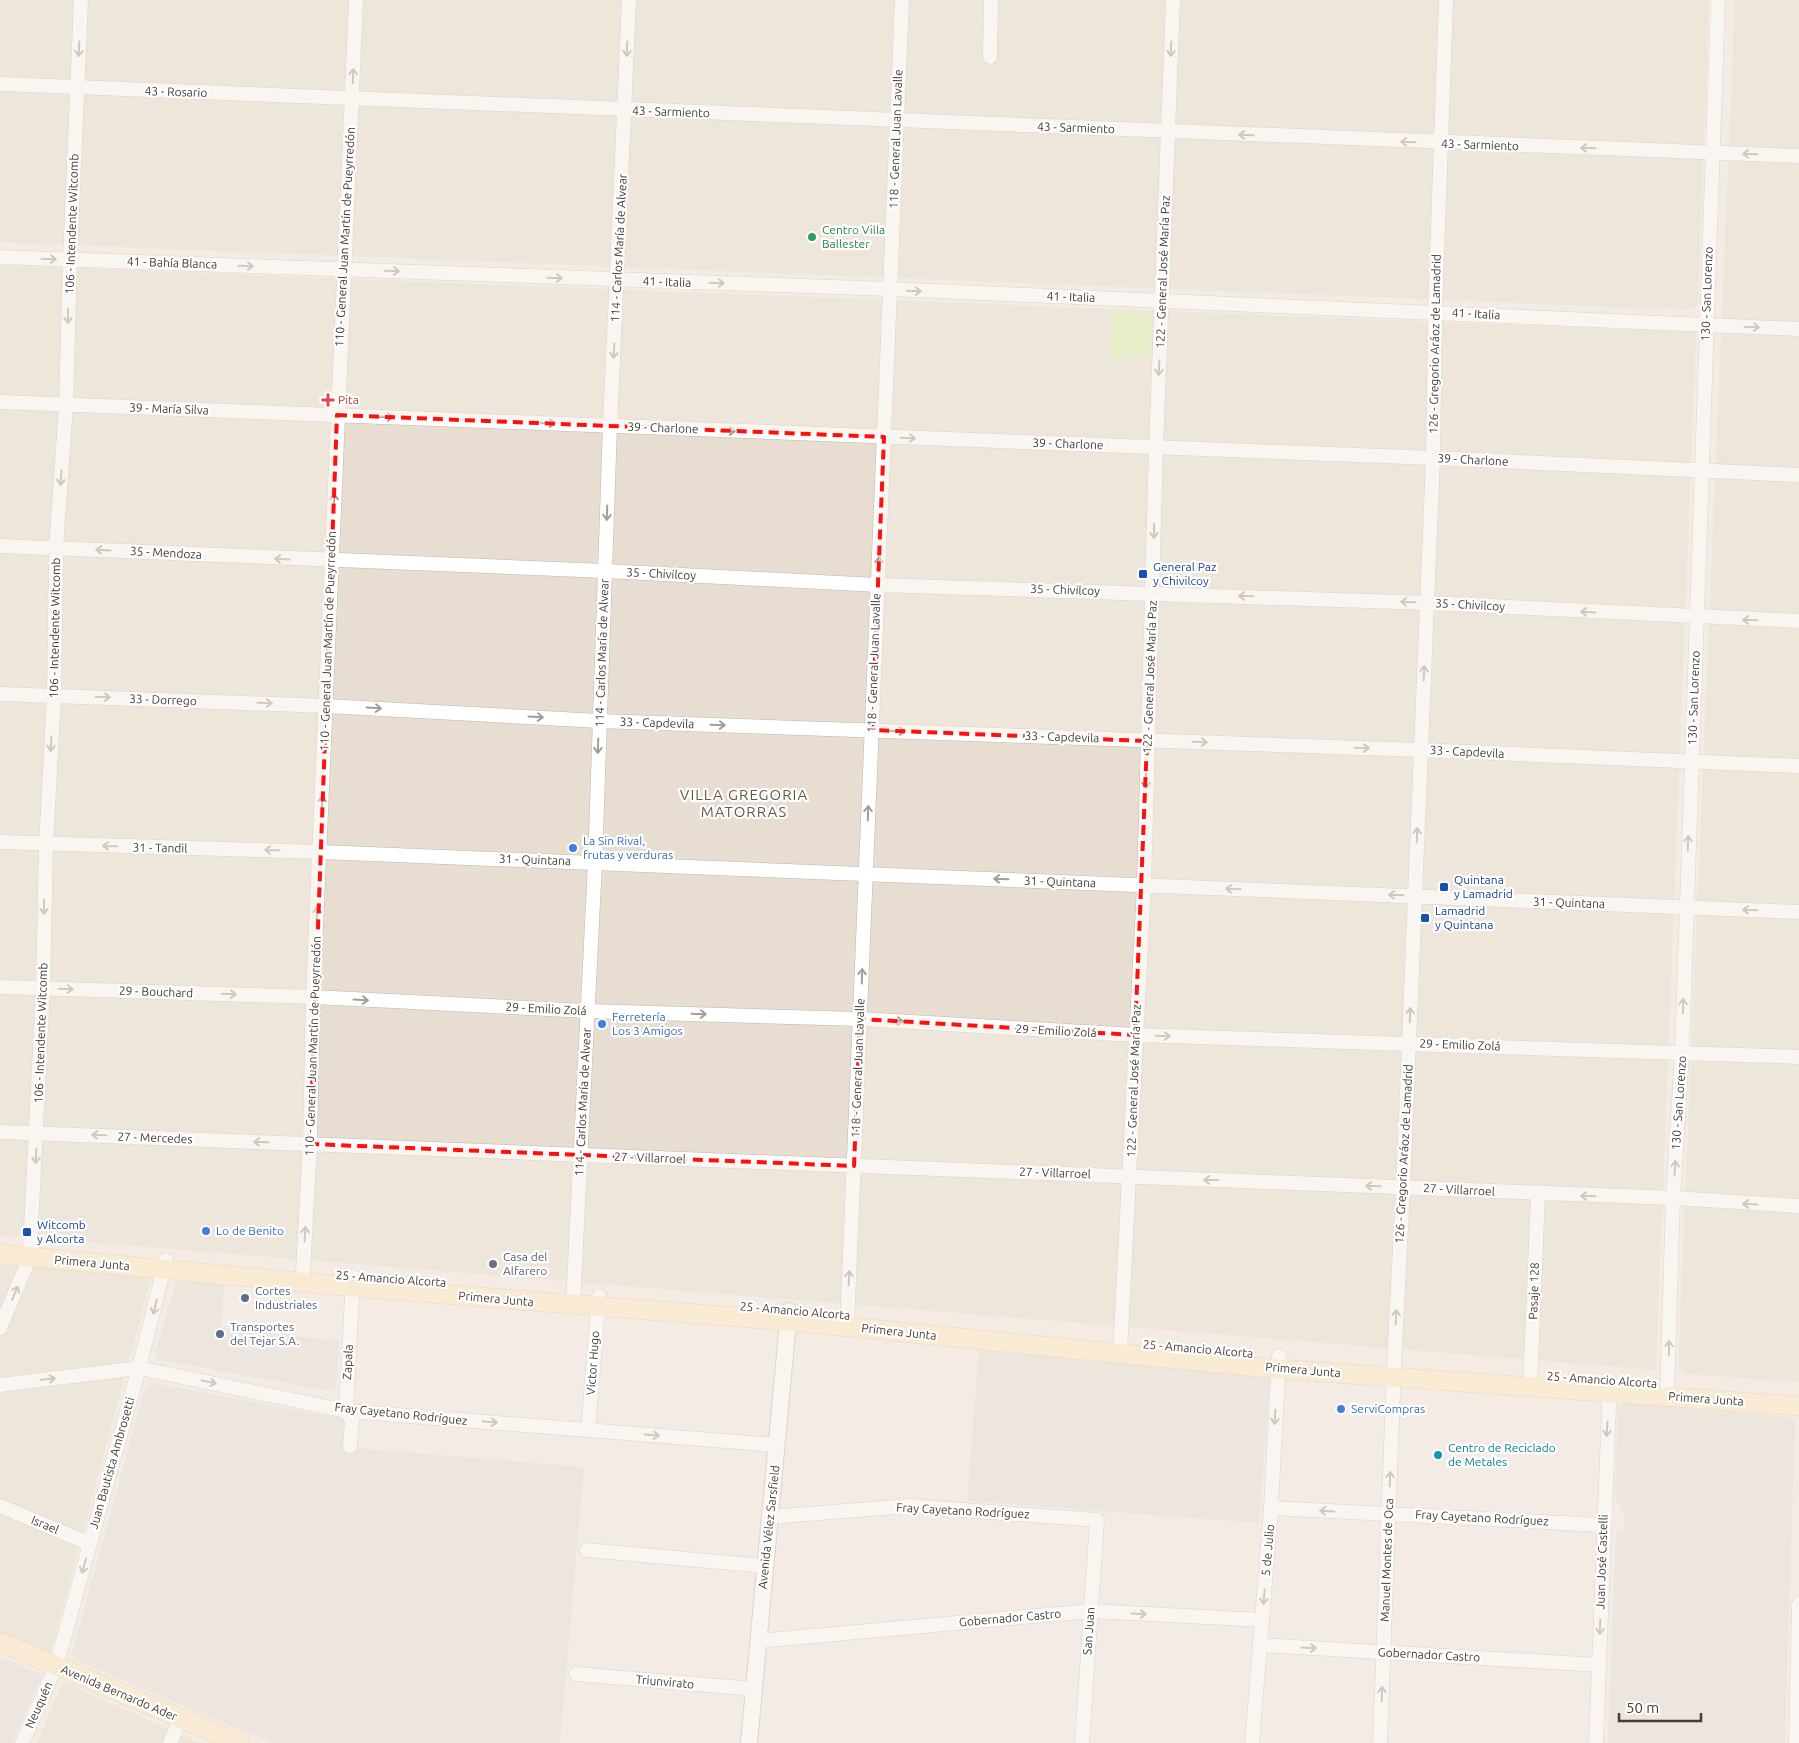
<svg xmlns="http://www.w3.org/2000/svg" width="1799" height="1743" font-family="Ubuntu,sans-serif">
<style>
.residential{fill:#e8ddd1}
.industrial{fill:#e5ded9}
.green{fill:#d7eca8}
.lines{fill:none;stroke-linecap:round;stroke-linejoin:round}
.minor-casing{stroke:#c3b6a8;stroke-width:15}
.tertiary-casing{stroke:#c3b6a8;stroke-width:18}
.secondary-casing{stroke:#dbbd91;stroke-width:20}
.minor{stroke:#fff;stroke-width:14}
.tertiary{stroke:#fff;stroke-width:16}
.secondary{stroke:#ffe7c2;stroke-width:19}
.oneway{stroke:#a29e99}
.marked{fill:none;stroke:#ff100f;stroke-width:4;stroke-dasharray:10 6;stroke-linejoin:round}
.leisure-dot{fill:#2e9e5b;stroke:#fff;stroke-width:2}
.health-dot{fill:#e0444e;stroke:#fff;stroke-width:2}
.transit-dot{fill:#1a4fb4;stroke:#fff;stroke-width:2}
.shop-dot{fill:#3f7fe0;stroke:#fff;stroke-width:2}
.worship-dot{fill:#6b7280;stroke:#fff;stroke-width:2}
.service-dot{fill:#5c6f8a;stroke:#fff;stroke-width:2}
.culture-dot{fill:#0f9aa8;stroke:#fff;stroke-width:2}
.labels{text-anchor:middle;stroke-width:4.5;stroke-linejoin:round;paint-order:stroke}
.street-label{font-size:12px;fill:#463c33;stroke:#fff}
.leisure-label{font-size:12px;fill:#27864d;stroke:#fff;text-anchor:start}
.health-label{font-size:12px;fill:#be3a42;stroke:#fff;text-anchor:start}
.transit-label{font-size:12px;fill:#164399;stroke:#fff;text-anchor:start}
.shop-label{font-size:12px;fill:#366cbe;stroke:#fff;text-anchor:start}
.worship-label{font-size:12px;fill:#5b616d;stroke:#fff;text-anchor:start}
.service-label{font-size:12px;fill:#4e5e75;stroke:#fff;text-anchor:start}
.culture-label{font-size:12px;fill:#0d838f;stroke:#fff;text-anchor:start}
.quarter-label{font-size:15px;letter-spacing:1px;fill:#6a5849;stroke:#fff}
</style>
<rect width="100%" height="100%" fill="#f4ece4"/>
<!-- residential -->
<g class="residential">
<polygon points="0,0 1709,0 1698,305 1692,310 0,242"/>
<polygon points="1735,0 1799,0 1799,1382 1686,1374 1678,1366"/>
<polygon points="0,265 1696,332 1656,1370 0,1235"/>
<polygon points="0,1264 146,1276 150,1282 50,1655 0,1633"/>
<polygon points="63,1682 200,1743 37,1743"/>
</g>
<!-- industrial -->
<g class="industrial">
<polygon points="181,1280 224,1283 221,1327 340,1341 336,1387 330,1391 159,1360 155,1353 175,1285"/>
<polygon points="979,1348 1270,1377 1259,1523 967,1501"/>
<polygon points="152,1383 345,1419 343,1447 584,1467 560,1743 271,1743 75,1660 72,1653 145,1388"/>
<polygon points="1623,1403 1791,1417 1795,1421 1785,1743 1608,1743 1616,1532 1624,1532 1624,1514 1615,1497 1618,1408"/>
<polygon points="0,1657 42,1675 12,1743 0,1743"/>
</g>
<!-- green -->
<polygon class="green" points="1112,311 1151,313 1149,358 1110,358"/>
<g class="lines">
<defs>
<g id="minor">
<polyline points="990,57 991,0"/>
<polyline points="0,84 1799,156"/>
<polyline points="0,257 890,289 1799,329"/>
<polyline points="0,402 1433,458 1799,475"/>
<polyline points="0,546 605,571 878,585 1428,603 1799,621"/>
<polyline points="0,694 326,706 599,721 1420,750 1799,766"/>
<polyline points="0,842 321,852 1799,912"/>
<polyline points="0,987 313,997 587,1011 860,1019 1135,1035 1799,1057"/>
<polyline points="0,1132 1673,1198 1799,1206"/>
<polyline points="300,1282 303,1272 310,1144 313,997 356,0"/>
<polyline points="573,1305 595,863 610,426 629,0"/>
<polyline points="847,1327 902,0"/>
<polyline points="0,1328 30,1257 30,1248 43,988 46,845 54,696 56,548 66,405 70,259 81,0"/>
<polyline points="1120,1353 1144,885 1156,447 1173,0"/>
<polyline points="0,1385 139,1368 346,1411 777,1445"/>
<polyline points="1530,1387 1538,1194"/>
<polyline points="1667,1397 1673,1198 1682,1052 1718,0"/>
<polyline points="588,1430 599,1296"/>
<polyline points="350,1446 352,1421 346,1411 353,1277"/>
<polyline points="0,1506 90,1544"/>
<polyline points="1271,1508 1603,1525"/>
<polyline points="770,1517 909,1506 1097,1520 1082,1743"/>
<polyline points="587,1550 765,1566"/>
<polyline points="758,1641 1091,1611 1262,1620"/>
<polyline points="1260,1645 1599,1665"/>
<polyline points="576,1674 754,1689"/>
<polyline points="22,1743 56,1666 139,1368 166,1260"/>
<polyline points="170,1743 181,1718"/>
<polyline points="1252,1743 1271,1508 1279,1356"/>
<polyline points="1380,1743 1394,1366 1403,1188 1433,458 1435,312 1446,0"/>
<polyline points="1596,1743 1610,1381"/>
<polyline points="1796,1743 1799,1604"/>
</g>
<polyline id="tertiary" points="749,1743 789,1311"/>
<g id="secondary">
<polyline points="0,1254 352,1287 788,1321 1278,1369 1799,1406"/>
<polyline points="0,1642 239,1743"/>
</g>
</defs>
<!-- minor casing -->
<use href="#minor" class="minor-casing"/>
<!-- tertiary casing -->
<use href="#tertiary" class="tertiary-casing"/>
<!-- secondary casing -->
<use href="#secondary" class="secondary-casing"/>
<!-- minor -->
<use href="#minor" class="minor"/>
<!-- tertiary -->
<use href="#tertiary" class="tertiary"/>
<!-- secondary -->
<use href="#secondary" class="secondary"/>
</g>
<!-- one-way arrows -->
<defs><path id="oneway-shaft" d="M-6 0H5M1.5-3L5.5 0L1.5 3" fill="none" stroke-width="1.6" stroke-linecap="round" stroke-linejoin="round" transform="scale(1.25)"/></defs>
<g class="oneway">
<use href="#oneway-shaft" transform="translate(79 49) rotate(92)"/>
<use href="#oneway-shaft" transform="translate(627 49) rotate(92)"/>
<use href="#oneway-shaft" transform="translate(1171 49) rotate(92)"/>
<use href="#oneway-shaft" transform="translate(353 76) rotate(-88)"/>
<use href="#oneway-shaft" transform="translate(1246 135) rotate(-178)"/>
<use href="#oneway-shaft" transform="translate(1408 142) rotate(-178)"/>
<use href="#oneway-shaft" transform="translate(1588 148) rotate(-178)"/>
<use href="#oneway-shaft" transform="translate(1750 154) rotate(-178)"/>
<use href="#oneway-shaft" transform="translate(49 259) rotate(2)"/>
<use href="#oneway-shaft" transform="translate(246 266) rotate(2)"/>
<use href="#oneway-shaft" transform="translate(392 271) rotate(2)"/>
<use href="#oneway-shaft" transform="translate(555 278) rotate(2)"/>
<use href="#oneway-shaft" transform="translate(717 283) rotate(2)"/>
<use href="#oneway-shaft" transform="translate(914 291) rotate(2)"/>
<use href="#oneway-shaft" transform="translate(68 316) rotate(91)"/>
<use href="#oneway-shaft" transform="translate(1752 327) rotate(2)"/>
<use href="#oneway-shaft" transform="translate(614 351) rotate(93)"/>
<use href="#oneway-shaft" transform="translate(1159 368) rotate(93)"/>
<use href="#oneway-shaft" transform="translate(386 417) rotate(2)"/>
<use href="#oneway-shaft" transform="translate(548 423) rotate(2)"/>
<use href="#oneway-shaft" transform="translate(728 431) rotate(2)"/>
<use href="#oneway-shaft" transform="translate(908 438) rotate(2)"/>
<use href="#oneway-shaft" transform="translate(61 478) rotate(94)"/>
<use href="#oneway-shaft" transform="translate(334 501) rotate(-88)"/>
<use href="#oneway-shaft" transform="translate(607 513) rotate(92)"/>
<use href="#oneway-shaft" transform="translate(1154 531) rotate(91)"/>
<use href="#oneway-shaft" transform="translate(103 550) rotate(-177)"/>
<use href="#oneway-shaft" transform="translate(282 559) rotate(-177)"/>
<use href="#oneway-shaft" transform="translate(879 564) rotate(-88)"/>
<use href="#oneway-shaft" transform="translate(1246 596) rotate(-178)"/>
<use href="#oneway-shaft" transform="translate(1408 602) rotate(-178)"/>
<use href="#oneway-shaft" transform="translate(1588 612) rotate(-177)"/>
<use href="#oneway-shaft" transform="translate(1750 620) rotate(-178)"/>
<use href="#oneway-shaft" transform="translate(1424 673) rotate(-87)"/>
<use href="#oneway-shaft" transform="translate(103 697) rotate(2)"/>
<use href="#oneway-shaft" transform="translate(265 703) rotate(2)"/>
<use href="#oneway-shaft" transform="translate(374 708) rotate(3)"/>
<use href="#oneway-shaft" transform="translate(536 717) rotate(3)"/>
<use href="#oneway-shaft" transform="translate(718 725) rotate(2)"/>
<use href="#oneway-shaft" transform="translate(898 731) rotate(2)"/>
<use href="#oneway-shaft" transform="translate(1200 742) rotate(2)"/>
<use href="#oneway-shaft" transform="translate(51 744) rotate(93)"/>
<use href="#oneway-shaft" transform="translate(598 746) rotate(92)"/>
<use href="#oneway-shaft" transform="translate(1362 748) rotate(2)"/>
<use href="#oneway-shaft" transform="translate(1146 781) rotate(91)"/>
<use href="#oneway-shaft" transform="translate(322 803) rotate(-88)"/>
<use href="#oneway-shaft" transform="translate(868 813) rotate(-88)"/>
<use href="#oneway-shaft" transform="translate(1417 835) rotate(-88)"/>
<use href="#oneway-shaft" transform="translate(1688 843) rotate(-88)"/>
<use href="#oneway-shaft" transform="translate(110 846) rotate(-179)"/>
<use href="#oneway-shaft" transform="translate(272 850) rotate(-179)"/>
<use href="#oneway-shaft" transform="translate(1001 879) rotate(-178)"/>
<use href="#oneway-shaft" transform="translate(1233 889) rotate(-178)"/>
<use href="#oneway-shaft" transform="translate(1396 895) rotate(-178)"/>
<use href="#oneway-shaft" transform="translate(44 907) rotate(91)"/>
<use href="#oneway-shaft" transform="translate(1750 910) rotate(-178)"/>
<use href="#oneway-shaft" transform="translate(317 914) rotate(-87)"/>
<use href="#oneway-shaft" transform="translate(862 976) rotate(-88)"/>
<use href="#oneway-shaft" transform="translate(66 989) rotate(2)"/>
<use href="#oneway-shaft" transform="translate(229 994) rotate(2)"/>
<use href="#oneway-shaft" transform="translate(361 1000) rotate(3)"/>
<use href="#oneway-shaft" transform="translate(1683 1006) rotate(-88)"/>
<use href="#oneway-shaft" transform="translate(699 1014) rotate(2)"/>
<use href="#oneway-shaft" transform="translate(1410 1015) rotate(-88)"/>
<use href="#oneway-shaft" transform="translate(896 1021) rotate(3)"/>
<use href="#oneway-shaft" transform="translate(1163 1036) rotate(2)"/>
<use href="#oneway-shaft" transform="translate(99 1135) rotate(-178)"/>
<use href="#oneway-shaft" transform="translate(261 1142) rotate(-178)"/>
<use href="#oneway-shaft" transform="translate(36 1156) rotate(93)"/>
<use href="#oneway-shaft" transform="translate(1675 1168) rotate(-86)"/>
<use href="#oneway-shaft" transform="translate(1211 1180) rotate(-178)"/>
<use href="#oneway-shaft" transform="translate(1373 1186) rotate(-178)"/>
<use href="#oneway-shaft" transform="translate(1588 1196) rotate(-178)"/>
<use href="#oneway-shaft" transform="translate(1750 1204) rotate(-177)"/>
<use href="#oneway-shaft" transform="translate(305 1234) rotate(-87)"/>
<use href="#oneway-shaft" transform="translate(849 1278) rotate(-88)"/>
<use href="#oneway-shaft" transform="translate(15 1293) rotate(-67)"/>
<use href="#oneway-shaft" transform="translate(155 1307) rotate(104)"/>
<use href="#oneway-shaft" transform="translate(1396 1317) rotate(-87)"/>
<use href="#oneway-shaft" transform="translate(1669 1348) rotate(-88)"/>
<use href="#oneway-shaft" transform="translate(48 1379) rotate(-7)"/>
<use href="#oneway-shaft" transform="translate(209 1382) rotate(12)"/>
<use href="#oneway-shaft" transform="translate(1275 1417) rotate(93)"/>
<use href="#oneway-shaft" transform="translate(490 1422) rotate(5)"/>
<use href="#oneway-shaft" transform="translate(1607 1429) rotate(93)"/>
<use href="#oneway-shaft" transform="translate(652 1435) rotate(4)"/>
<use href="#oneway-shaft" transform="translate(1390 1479) rotate(-88)"/>
<use href="#oneway-shaft" transform="translate(1327 1511) rotate(-177)"/>
<use href="#oneway-shaft" transform="translate(84 1566) rotate(105)"/>
<use href="#oneway-shaft" transform="translate(1264 1597) rotate(95)"/>
<use href="#oneway-shaft" transform="translate(1139 1614) rotate(3)"/>
<use href="#oneway-shaft" transform="translate(1600 1627) rotate(92)"/>
<use href="#oneway-shaft" transform="translate(1309 1648) rotate(3)"/>
<use href="#oneway-shaft" transform="translate(1382 1694) rotate(-88)"/>
</g>
<!-- marked area -->
<path d="M0 0H1799V1743H0ZM337,415L884,437L872,730L1147,741L1135,1035L860,1019L854,1166L310,1144Z" fill="#f4ece4" fill-opacity=".55" fill-rule="evenodd"/>
<path class="marked" d="M337,415L884,437L872,730L1147,741L1135,1035L860,1019L854,1166L310,1144Z"/>
<!-- markers -->
<circle class="leisure-dot" cx="812" cy="237" r="5"/>
<path class="health-dot" d="M325.5 392.5h5v5h5v5h-5v5h-5v-5h-5v-5h5z"/>
<g class="transit-dot">
<rect x="1138" y="569" width="10" height="10" rx="2.5"/>
<rect x="1439" y="882" width="10" height="10" rx="2.5"/>
<rect x="1420" y="913" width="10" height="10" rx="2.5"/>
<rect x="22" y="1227" width="10" height="10" rx="2.5"/>
</g>
<g class="shop-dot">
<circle cx="573" cy="848" r="5"/>
<circle cx="602" cy="1024" r="5"/>
<circle cx="206" cy="1231" r="5"/>
<circle cx="1341" cy="1409" r="5"/>
</g>
<circle class="worship-dot" cx="493" cy="1264" r="5"/>
<g class="service-dot">
<circle cx="245" cy="1298" r="5"/>
<circle cx="220" cy="1334" r="5"/>
</g>
<circle class="culture-dot" cx="1438" cy="1455" r="5"/>
<g class="labels">
<!-- street labels -->
<g class="street-label">
<text transform="translate(176 92) rotate(2)" y="4">43 - Rosario</text>
<text transform="translate(671 112) rotate(2)" y="4">43 - Sarmiento</text>
<text transform="translate(1076 128) rotate(2)" y="4">43 - Sarmiento</text>
<text transform="translate(896 139) rotate(-88)" y="4">118 - General Juan Lavalle</text>
<text transform="translate(1480 145) rotate(2)" y="4">43 - Sarmiento</text>
<text transform="translate(72 224) rotate(-88)" y="4">106 - Intendente Witcomb</text>
<text transform="translate(345 237) rotate(-87)" y="4">110 - General Juan Martín de Pueyrredón</text>
<text transform="translate(619 248) rotate(-87)" y="4">114 - Carlos María de Alvear</text>
<text transform="translate(172 263) rotate(2)" y="4">41 - Bahía Blanca</text>
<text transform="translate(1163 272) rotate(-88)" y="4">122 - General José María Paz</text>
<text transform="translate(667 282) rotate(2)" y="4">41 - Italia</text>
<text transform="translate(1707 294) rotate(-88)" y="4">130 - San Lorenzo</text>
<text transform="translate(1071 297) rotate(2)" y="4">41 - Italia</text>
<text transform="translate(1476 314) rotate(3)" y="4">41 - Italia</text>
<text transform="translate(1435 344) rotate(-89)" y="4">126 - Gregorio Aráoz de Lamadrid</text>
<text transform="translate(169 409) rotate(2)" y="4">39 - María Silva</text>
<text transform="translate(663 428) rotate(2)" y="4">39 - Charlone</text>
<text transform="translate(1068 444) rotate(2)" y="4">39 - Charlone</text>
<text transform="translate(1473 460) rotate(3)" y="4">39 - Charlone</text>
<text transform="translate(166 553) rotate(3)" y="4">35 - Mendoza</text>
<text transform="translate(661 574) rotate(3)" y="4">35 - Chivilcoy</text>
<text transform="translate(1065 590) rotate(2)" y="4">35 - Chivilcoy</text>
<text transform="translate(1470 605) rotate(3)" y="4">35 - Chivilcoy</text>
<text transform="translate(55 628) rotate(-89)" y="4">106 - Intendente Witcomb</text>
<text transform="translate(328 641) rotate(-88)" y="4">110 - General Juan Martín de Pueyrredón</text>
<text transform="translate(602 653) rotate(-88)" y="4">114 - Carlos María de Alvear</text>
<text transform="translate(874 663) rotate(-88)" y="4">118 - General Juan Lavalle</text>
<text transform="translate(1150 677) rotate(-88)" y="4">122 - General José María Paz</text>
<text transform="translate(1694 698) rotate(-88)" y="4">130 - San Lorenzo</text>
<text transform="translate(163 700) rotate(2)" y="4">33 - Dorrego</text>
<text transform="translate(657 723) rotate(2)" y="4">33 - Capdevila</text>
<text transform="translate(1062 737) rotate(2)" y="4">33 - Capdevila</text>
<text transform="translate(1467 752) rotate(3)" y="4">33 - Capdevila</text>
<text transform="translate(160 848) rotate(1)" y="4">31 - Tandil</text>
<text transform="translate(535 860) rotate(2)" y="4">31 - Quintana</text>
<text transform="translate(1060 882) rotate(2)" y="4">31 - Quintana</text>
<text transform="translate(1569 903) rotate(2)" y="4">31 - Quintana</text>
<text transform="translate(156 992) rotate(2)" y="4">29 - Bouchard</text>
<text transform="translate(546 1009) rotate(3)" y="4">29 - Emilio Zolá</text>
<text transform="translate(1056 1031) rotate(3)" y="4">29 - Emilio Zolá</text>
<text transform="translate(41 1033) rotate(-88)" y="4">106 - Intendente Witcomb</text>
<text transform="translate(1460 1045) rotate(2)" y="4">29 - Emilio Zolá</text>
<text transform="translate(313 1046) rotate(-88)" y="4">110 - General Juan Martín de Pueyrredón</text>
<text transform="translate(858 1068) rotate(-88)" y="4">118 - General Juan Lavalle</text>
<text transform="translate(1134 1081) rotate(-88)" y="4">122 - General José María Paz</text>
<text transform="translate(583 1102) rotate(-87)" y="4">114 - Carlos María de Alvear</text>
<text transform="translate(1679 1103) rotate(-86)" y="4">130 - San Lorenzo</text>
<text transform="translate(155 1138) rotate(2)" y="4">27 - Mercedes</text>
<text transform="translate(1404 1154) rotate(-87)" y="4">126 - Gregorio Aráoz de Lamadrid</text>
<text transform="translate(650 1158) rotate(2)" y="4">27 - Villarroel</text>
<text transform="translate(1055 1173) rotate(2)" y="4">27 - Villarroel</text>
<text transform="translate(1459 1190) rotate(3)" y="4">27 - Villarroel</text>
<text transform="translate(92 1263) rotate(5)" y="4">Primera Junta</text>
<text transform="translate(391 1279) rotate(4)" y="4">25 - Amancio Alcorta</text>
<text transform="translate(1534 1291) rotate(-88)" y="4">Pasaje 128</text>
<text transform="translate(496 1299) rotate(5)" y="4">Primera Junta</text>
<text transform="translate(795 1311) rotate(5)" y="4">25 - Amancio Alcorta</text>
<text transform="translate(899 1332) rotate(6)" y="4">Primera Junta</text>
<text transform="translate(1198 1349) rotate(5)" y="4">25 - Amancio Alcorta</text>
<text transform="translate(348 1362) rotate(-87)" y="4">Zapala</text>
<text transform="translate(593 1363) rotate(-86)" y="4">Victor Hugo</text>
<text transform="translate(1303 1370) rotate(5)" y="4">Primera Junta</text>
<text transform="translate(1602 1380) rotate(4)" y="4">25 - Amancio Alcorta</text>
<text transform="translate(1706 1399) rotate(4)" y="4">Primera Junta</text>
<text transform="translate(401 1414) rotate(6)" y="4">Fray Cayetano Rodríguez</text>
<text transform="translate(112 1463) rotate(-74)" y="4">Juan Bautista Ambrosetti</text>
<text transform="translate(963 1511) rotate(3)" y="4">Fray Cayetano Rodríguez</text>
<text transform="translate(1482 1518) rotate(3)" y="4">Fray Cayetano Rodríguez</text>
<text transform="translate(45 1525) rotate(23)" y="4">Israel</text>
<text transform="translate(769 1527) rotate(-84)" y="4">Avenida Vélez Sarsfield</text>
<text transform="translate(1268 1550) rotate(-85)" y="4">5 de Julio</text>
<text transform="translate(1387 1560) rotate(-88)" y="4">Manuel Montes de Oca</text>
<text transform="translate(1602 1562) rotate(-88)" y="4">Juan José Castelli</text>
<text transform="translate(1010 1618) rotate(-5)" y="4">Gobernador Castro</text>
<text transform="translate(1089 1631) rotate(-86)" y="4">San Juan</text>
<text transform="translate(1429 1655) rotate(3)" y="4">Gobernador Castro</text>
<text transform="translate(665 1682) rotate(5)" y="4">Triunvirato</text>
<text transform="translate(119 1693) rotate(23)" y="4">Avenida Bernardo Ader</text>
<text transform="translate(39 1705) rotate(-66)" y="4">Neuquén</text>
</g>
<!-- leisure labels -->
<g class="leisure-label">
<text x="822" y="234">Centro Villa<tspan x="822" dy="14">Ballester</tspan></text>
</g>
<!-- health labels -->
<g class="health-label">
<text x="338" y="404">Pita</text>
</g>
<!-- transit labels -->
<g class="transit-label">
<text x="1153" y="571">General Paz<tspan x="1153" dy="14">y Chivilcoy</tspan></text>
<text x="1454" y="884">Quintana<tspan x="1454" dy="14">y Lamadrid</tspan></text>
<text x="1435" y="915">Lamadrid<tspan x="1435" dy="14">y Quintana</tspan></text>
<text x="37" y="1229">Witcomb<tspan x="37" dy="14">y Alcorta</tspan></text>
</g>
<!-- shop labels -->
<g class="shop-label">
<text x="583" y="845">La Sin Rival,<tspan x="583" dy="14">frutas y verduras</tspan></text>
<text x="612" y="1021">Ferretería<tspan x="612" dy="14">Los 3 Amigos</tspan></text>
<text x="216" y="1235">Lo de Benito</text>
<text x="1351" y="1413">ServiCompras</text>
</g>
<!-- worship labels -->
<g class="worship-label">
<text x="503" y="1261">Casa del<tspan x="503" dy="14">Alfarero</tspan></text>
</g>
<!-- service labels -->
<g class="service-label">
<text x="255" y="1295">Cortes<tspan x="255" dy="14">Industriales</tspan></text>
<text x="230" y="1331">Transportes<tspan x="230" dy="14">del Tejar S.A.</tspan></text>
</g>
<!-- culture labels -->
<g class="culture-label">
<text x="1448" y="1452">Centro de Reciclado<tspan x="1448" dy="14">de Metales</tspan></text>
</g>
<!-- quarter labels -->
<g class="quarter-label">
<text x="744" y="800">VILLA GREGORIA<tspan x="744" dy="17">MATORRAS</tspan></text>
</g>
</g>
<!-- scale -->
<path d="M1619 1713v8h82v-8" fill="none" stroke="#463c33" stroke-width="2.5"/>
<text x="1626" y="1713" font-size="15" fill="#463c33" stroke="#ffffff" stroke-width="4" paint-order="stroke">50 m</text>
</svg>
